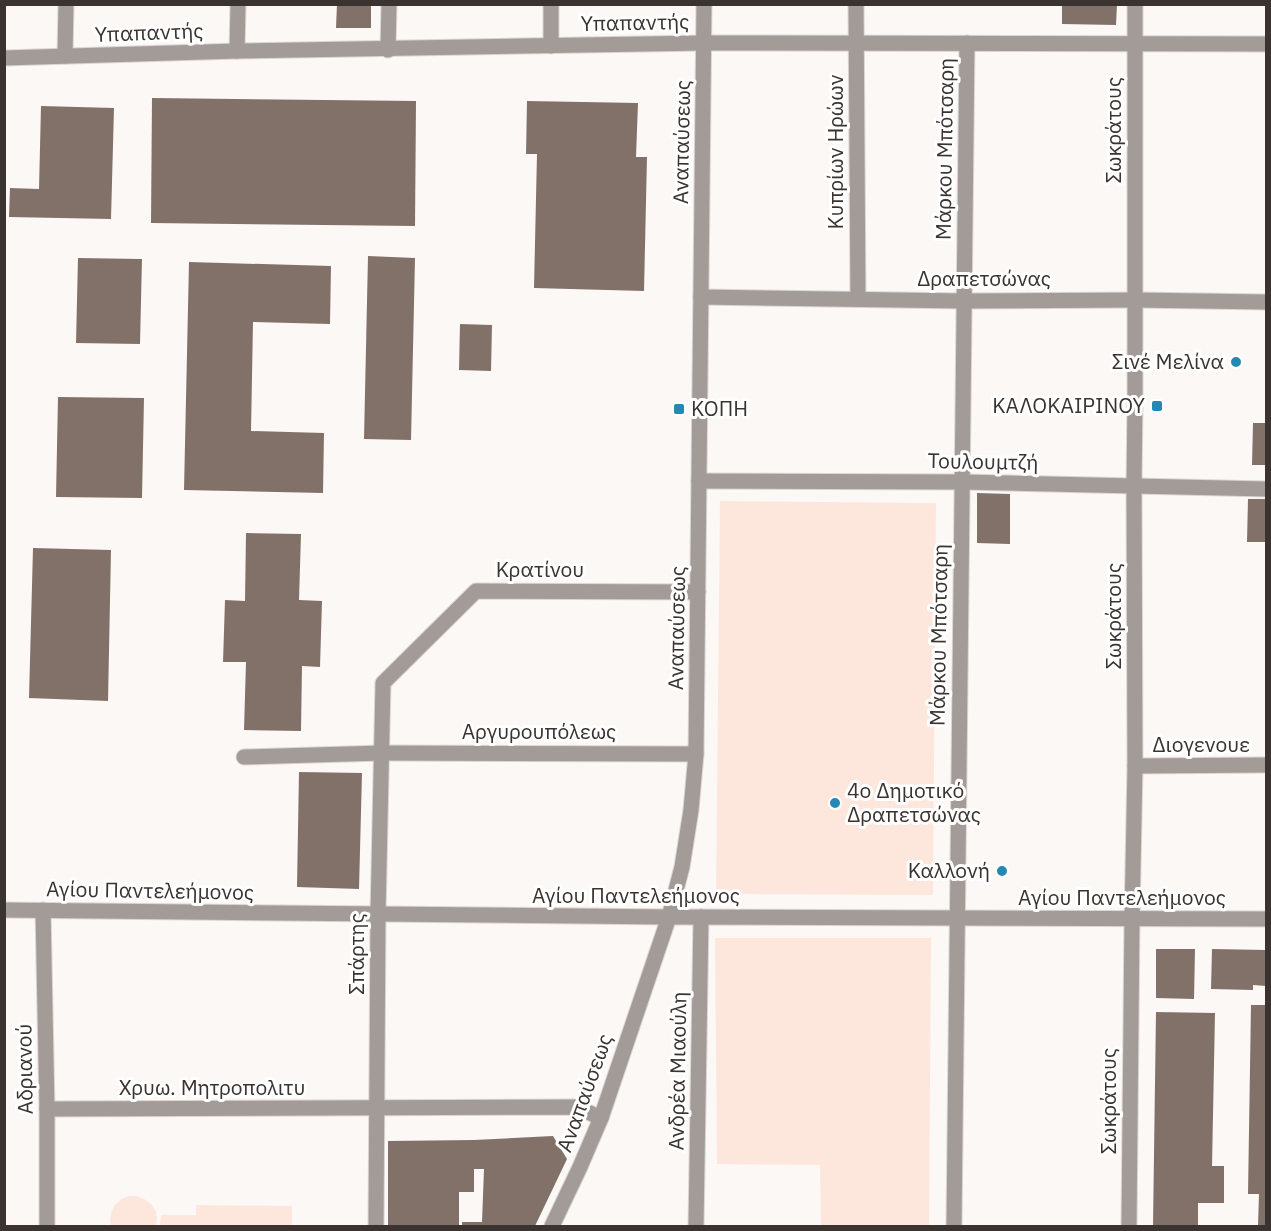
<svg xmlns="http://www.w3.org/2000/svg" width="1271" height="1231" font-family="'IBM Plex Sans',sans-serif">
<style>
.built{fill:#fde7dc}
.building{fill:#827168}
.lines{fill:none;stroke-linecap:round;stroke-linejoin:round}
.lane-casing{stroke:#d9d5d2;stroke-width:17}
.street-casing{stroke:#d9d5d2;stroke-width:17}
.lane{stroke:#a39b97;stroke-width:15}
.street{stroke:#a39b97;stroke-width:15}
.poi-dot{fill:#2488b2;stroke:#fff;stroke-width:2}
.labels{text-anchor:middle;stroke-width:6;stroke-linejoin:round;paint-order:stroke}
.street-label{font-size:21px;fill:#3a332f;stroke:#fff}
.poi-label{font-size:21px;fill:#3a332f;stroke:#fff;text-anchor:end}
</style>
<rect width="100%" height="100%" fill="#fcf8f6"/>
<!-- built -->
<g class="built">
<polygon points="720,501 936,503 933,895 716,894"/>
<polygon points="715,938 931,938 929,1226 821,1226 820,1165 717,1164"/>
<polygon points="129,1196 137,1196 144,1199 151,1204 156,1211 157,1218 156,1226 111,1226 110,1220 111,1212 115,1205 121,1199"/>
<polygon points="196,1205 292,1206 292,1226 160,1226 161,1215 196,1215"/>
</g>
<!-- building -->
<g class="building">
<polygon points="337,4 371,4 371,28 336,28"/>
<polygon points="1062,4 1117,4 1116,25 1062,24"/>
<polygon points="152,98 416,101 415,226 151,223"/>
<polygon points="527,101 638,103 636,157 647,157 644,291 534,288 537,154 526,154"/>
<polygon points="41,106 114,108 111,219 9,217 10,188 39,189"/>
<polygon points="368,256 415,258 411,440 364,439"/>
<polygon points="78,258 142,259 140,344 76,343"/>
<polygon points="189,262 331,266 330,324 253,322 251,431 324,433 323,493 184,490"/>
<polygon points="460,324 492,325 491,371 459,370"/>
<polygon points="58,397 144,398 142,498 56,497"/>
<polygon points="1253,423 1266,423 1266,465 1252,465"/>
<polygon points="977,493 1010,494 1010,544 977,543"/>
<polygon points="1248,499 1266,499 1266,542 1247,542"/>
<polygon points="246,533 301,534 299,600 322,601 320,667 302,666 301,731 244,730 246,662 223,662 225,600 245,601"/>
<polygon points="33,548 111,550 108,701 29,698"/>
<polygon points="299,772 362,773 359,889 297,887"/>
<polygon points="1156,949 1195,949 1194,999 1156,998"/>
<polygon points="1212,949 1266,950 1266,986 1253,985 1253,990 1211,989"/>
<polygon points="1251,1005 1266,1005 1266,1226 1258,1226 1259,1194 1248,1194"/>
<polygon points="1156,1012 1215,1013 1212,1166 1224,1166 1224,1203 1198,1203 1198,1226 1153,1226"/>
<polygon points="553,1136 567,1159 535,1226 462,1226 462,1222 482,1222 484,1169 474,1169 474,1192 459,1192 459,1226 388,1226 388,1141 474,1140"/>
</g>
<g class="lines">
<defs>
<polyline id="lane" points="244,757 382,753"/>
<g id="street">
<polyline points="856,4 858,299"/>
<polyline points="551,46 551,4"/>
<polyline points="388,50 389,4"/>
<polyline points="237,51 238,4"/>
<polyline points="65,56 66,4"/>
<polyline points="4,58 237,51 704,43 1266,44"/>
<polyline points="701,297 964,301 1136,300 1266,302"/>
<polyline points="699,481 962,482 1266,489"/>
<polyline points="382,753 696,754"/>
<polyline points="1135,766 1266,765"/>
<polyline points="4,910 669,917 1266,919"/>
<polyline points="43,910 47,1109 47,1226"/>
<polyline points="47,1109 577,1107 601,1118"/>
<polyline points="376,1226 378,915 383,683 476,591 698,592"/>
<polyline points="552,1226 580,1167 601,1118 669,917 682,867 691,810 696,754 704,4"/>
<polyline points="696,1226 701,917"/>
<polyline points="954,1226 967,43"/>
<polyline points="1129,1226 1132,919 1135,766 1134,486 1135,401 1135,4"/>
</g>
</defs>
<!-- lane casing -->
<use href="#lane" class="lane-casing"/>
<!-- street casing -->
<use href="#street" class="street-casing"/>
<!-- lane -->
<use href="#lane" class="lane"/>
<!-- street -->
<use href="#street" class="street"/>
</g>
<!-- markers -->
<g class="poi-dot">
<circle cx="1236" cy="362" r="6"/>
<rect x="1151" y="400" width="12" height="12" rx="3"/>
<rect x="673" y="403" width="12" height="12" rx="3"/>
<circle cx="835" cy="803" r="6"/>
<circle cx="1002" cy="871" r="6"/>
</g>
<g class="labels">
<!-- street labels -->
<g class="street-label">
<text transform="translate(635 23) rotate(-1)" y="7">Υπαπαντής</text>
<text transform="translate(149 33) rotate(-2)" y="7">Υπαπαντής</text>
<text transform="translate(1114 130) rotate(-90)" y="7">Σωκράτους</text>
<text transform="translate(682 142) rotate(-89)" y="7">Αναπαύσεως</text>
<text transform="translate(945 149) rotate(-89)" y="7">Μάρκου Μπότσαρη</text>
<text transform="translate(836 152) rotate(-90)" y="7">Κυπρίων Ηρώων</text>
<text x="984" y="286">Δραπετσώνας</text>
<text transform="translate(983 462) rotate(1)" y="7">Τουλουμτζή</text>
<text x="540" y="577">Κρατίνου</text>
<text transform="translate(1114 616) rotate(-90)" y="7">Σωκράτους</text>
<text transform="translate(677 628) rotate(-89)" y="7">Αναπαύσεως</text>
<text transform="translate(939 635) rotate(-89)" y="7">Μάρκου Μπότσαρη</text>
<text x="539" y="739">Αργυρουπόλεως</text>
<text x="1201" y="752">Διογενουε</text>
<text transform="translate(150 891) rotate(1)" y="7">Αγίου Παντελεήμονος</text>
<text x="636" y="903">Αγίου Παντελεήμονος</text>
<text x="1122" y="905">Αγίου Παντελεήμονος</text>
<text transform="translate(357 954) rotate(-90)" y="7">Σπάρτης</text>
<text transform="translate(25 1069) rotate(-91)" y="7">Αδριανού</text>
<text transform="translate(678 1071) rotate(-89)" y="7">Ανδρέα Μιαούλη</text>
<text x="212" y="1095">Χρυω. Μητροπολιτυ</text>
<text transform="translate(585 1093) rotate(-70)" y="7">Αναπαύσεως</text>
<text transform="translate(1109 1101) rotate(-90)" y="7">Σωκράτους</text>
</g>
<!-- poi labels -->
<g class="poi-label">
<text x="1224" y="369">Σινέ Μελίνα</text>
<text x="1145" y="413">ΚΑΛΟΚΑΙΡΙΝΟΥ</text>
<text x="691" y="416" text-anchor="start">ΚΟΠΗ</text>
<text x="847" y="798" text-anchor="start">4ο Δημοτικό<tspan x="847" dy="24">Δραπετσώνας</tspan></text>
<text x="990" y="878">Καλλονή</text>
</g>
</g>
<!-- border -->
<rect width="1271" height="1231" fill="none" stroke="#3a332f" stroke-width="12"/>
</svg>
